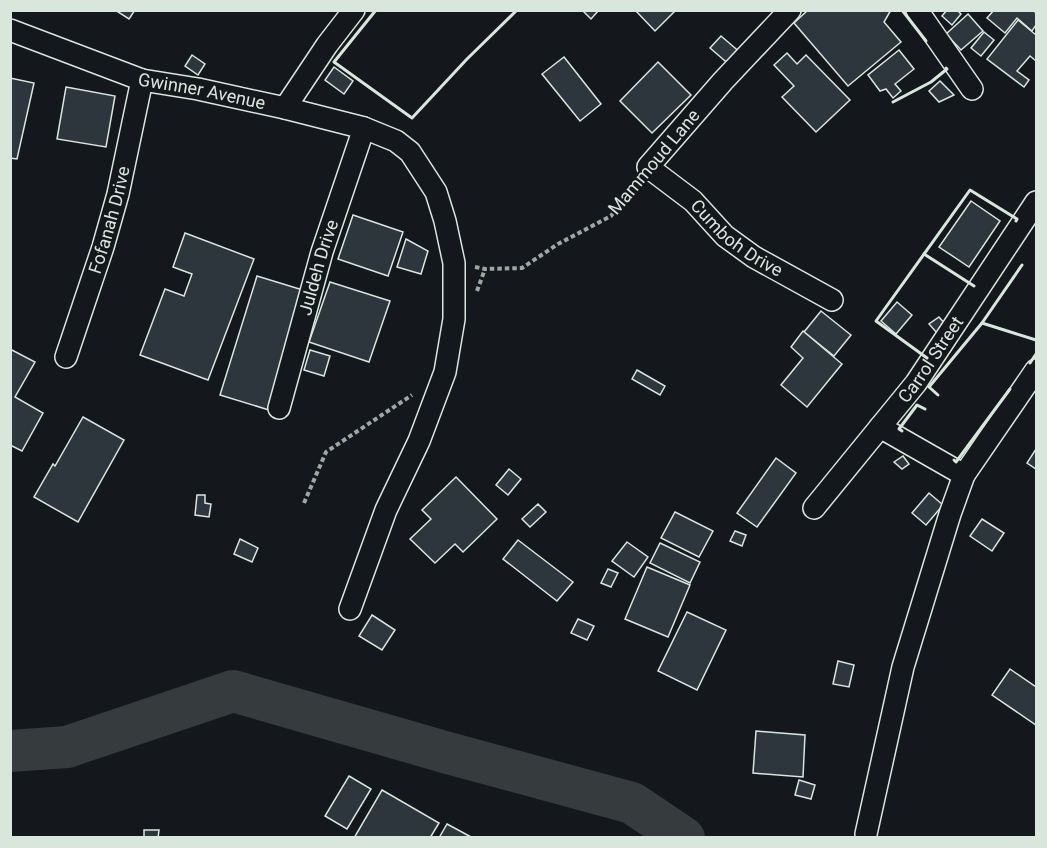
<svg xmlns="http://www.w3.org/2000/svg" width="1047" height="848" font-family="Roboto,sans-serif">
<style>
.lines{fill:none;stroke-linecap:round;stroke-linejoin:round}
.river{stroke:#363b3e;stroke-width:42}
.building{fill:#2c363c;stroke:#d8e6dc;stroke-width:1.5}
.minor-casing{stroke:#d8e6dc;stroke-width:24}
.path{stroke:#9da8a2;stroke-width:4;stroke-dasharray:4.5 3;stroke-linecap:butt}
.minor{stroke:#14181c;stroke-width:21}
.wall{stroke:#d8e6dc;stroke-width:3}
.labels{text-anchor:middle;stroke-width:4.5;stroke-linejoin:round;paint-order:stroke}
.street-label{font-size:18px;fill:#d8e6dc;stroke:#14181c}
</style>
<rect width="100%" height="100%" fill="#14181c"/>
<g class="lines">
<!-- river -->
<polyline class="river" points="10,751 67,747 233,691 448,753 632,803 684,838"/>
</g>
<!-- building -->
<g class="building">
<polygon points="115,10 135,10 129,19"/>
<polygon points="582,10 599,10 591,19"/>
<polygon points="635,10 676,10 655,31"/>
<polygon points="808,10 891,10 884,22 901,42 848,86 794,23"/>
<polygon points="947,10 957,10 961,14 952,25 942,16"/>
<polygon points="994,10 1033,10 1036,13 1036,25 1032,31 1017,18 1005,33 987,18"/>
<polygon points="968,14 983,31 961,50 946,34"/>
<polygon points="1018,20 1036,35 1036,61 1030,56 1017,71 1029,80 1024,87 987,59"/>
<polygon points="984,32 994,40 981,56 971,48"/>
<polygon points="721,36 742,54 731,66 710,48"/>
<polygon points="899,50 914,69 895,84 901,91 893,98 886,89 880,91 868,75"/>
<polygon points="787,53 797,64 806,55 850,100 816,132 782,97 794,86 774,65"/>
<polygon points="192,55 205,64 198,75 185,66"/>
<polygon points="564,57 601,104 580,121 542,74"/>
<polygon points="658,62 691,95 652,133 620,101"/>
<polygon points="334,67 353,81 344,94 325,80"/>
<polygon points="10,78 34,83 17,159 10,158"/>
<polygon points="940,81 954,95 939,102 929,91"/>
<polygon points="66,87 115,96 106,147 57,139"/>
<polygon points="971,201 1000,221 969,267 939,247"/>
<polygon points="353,215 403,232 388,276 338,259"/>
<polygon points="185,233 254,259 208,380 140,355 165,289 184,296 192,274 173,267"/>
<polygon points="406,239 428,251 421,274 397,267"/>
<polygon points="257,276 306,291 269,410 220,395"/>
<polygon points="330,282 390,301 369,362 309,342"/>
<polygon points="897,302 912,315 896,334 881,321"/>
<polygon points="821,311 851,335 834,356 804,332"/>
<polygon points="939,317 946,325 937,333 929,324"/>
<polygon points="803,331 842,364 807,407 781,385 803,358 791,347"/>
<polygon points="10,349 35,362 15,397 43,413 22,451 10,445"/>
<polygon points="310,350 330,356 324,376 304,370"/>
<polygon points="637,370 665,386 660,395 632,379"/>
<polygon points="83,417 124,440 78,522 34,497 53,464 55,466"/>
<polygon points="1036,449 1036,469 1027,463"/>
<polygon points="903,456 909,464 902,469 894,462"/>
<polygon points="776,458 796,473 757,527 737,513"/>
<polygon points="509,469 521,479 508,495 496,485"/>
<polygon points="456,477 497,519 463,552 455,544 435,563 410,539 431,519 422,510"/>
<polygon points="929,493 943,505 926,525 912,513"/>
<polygon points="197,495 205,495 205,503 211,504 209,517 195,515"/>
<polygon points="538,504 546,512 530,527 522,519"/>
<polygon points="675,512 713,531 699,557 661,538"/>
<polygon points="982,519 1004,533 992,551 970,536"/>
<polygon points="735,531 746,535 742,546 730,541"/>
<polygon points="240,539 258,548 252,562 234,554"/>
<polygon points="518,540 573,582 557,601 503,559"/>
<polygon points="627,542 648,557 634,577 612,561"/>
<polygon points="660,543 700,562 690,583 650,563"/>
<polygon points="647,567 690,585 668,637 625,619"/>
<polygon points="608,569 618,573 611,587 601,583"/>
<polygon points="687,612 726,630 697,690 658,671"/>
<polygon points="372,615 395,630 382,650 359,636"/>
<polygon points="578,619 594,626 587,640 571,633"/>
<polygon points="838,661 854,665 849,687 833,684"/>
<polygon points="1010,669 1036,687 1036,725 992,695"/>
<polygon points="756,731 805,735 803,777 753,773"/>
<polygon points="349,776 371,789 347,829 325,816"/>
<polygon points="799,780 815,785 811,799 795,795"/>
<polygon points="382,790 439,823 430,838 354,838"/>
<polygon points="447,824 473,838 439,838"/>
<polygon points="144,830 159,830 158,838 144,838"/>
</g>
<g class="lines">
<defs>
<g id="minor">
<path id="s1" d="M790,10L723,81L648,167L693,201L725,236L754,257L832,300"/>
<polyline points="917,10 972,89"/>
<path id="s2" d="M10,30L142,80L198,89L285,108L364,128L396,141L410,152L436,192L445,221L454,263V319L445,372L419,441L386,510L350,609"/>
<polyline points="285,108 327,45 354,10"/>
<path id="s3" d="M66,357L103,247L118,194L142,80"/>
<path id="s4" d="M279,408L322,252L364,128"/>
<polyline points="880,427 964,475"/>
<path id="s5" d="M814,508L916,383L1036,202"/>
<polyline points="866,834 903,667 950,514 964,475 1036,370"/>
</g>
</defs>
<!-- minor casing -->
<use href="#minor" class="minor-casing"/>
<!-- path -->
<g class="path">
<polyline points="475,267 485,269 522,268 558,244 611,216 635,184"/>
<polyline points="477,291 485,269"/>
<polyline points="304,503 326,452 412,395"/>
</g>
<!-- minor -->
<use href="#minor" class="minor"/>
<!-- wall -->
<g class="wall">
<polyline points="376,10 334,62 412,118 467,59 517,10"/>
<polyline points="902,10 926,41"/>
<polyline points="893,102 931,82 947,69 946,68"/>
<polyline points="924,254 974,286"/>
<polyline points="1022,265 982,323 1036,340"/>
<polyline points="927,358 876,321 970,190 1017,219 1016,221"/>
<polyline points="1030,363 1036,354"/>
<polyline points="938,395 929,387 982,323"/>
<polyline points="902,431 899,429 917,405 925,409"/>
<polyline points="954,460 956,462 1010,389"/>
</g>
</g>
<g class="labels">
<!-- street labels -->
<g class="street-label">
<text dy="6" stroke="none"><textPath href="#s2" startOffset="202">Gwinner Avenue</textPath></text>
<text transform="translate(654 162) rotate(-50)" y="6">Mammoud Lane</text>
<text dy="6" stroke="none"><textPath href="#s3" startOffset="144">Fofanah Drive</textPath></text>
<text dy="6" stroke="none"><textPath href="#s1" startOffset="326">Cumboh Drive</textPath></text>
<text dy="6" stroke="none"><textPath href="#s4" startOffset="146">Juldeh Drive</textPath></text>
<text dy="6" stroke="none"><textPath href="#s5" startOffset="189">Carrol Street</textPath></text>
</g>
</g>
<!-- border -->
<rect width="1047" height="848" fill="none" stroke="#d8e6dc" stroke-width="24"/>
</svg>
